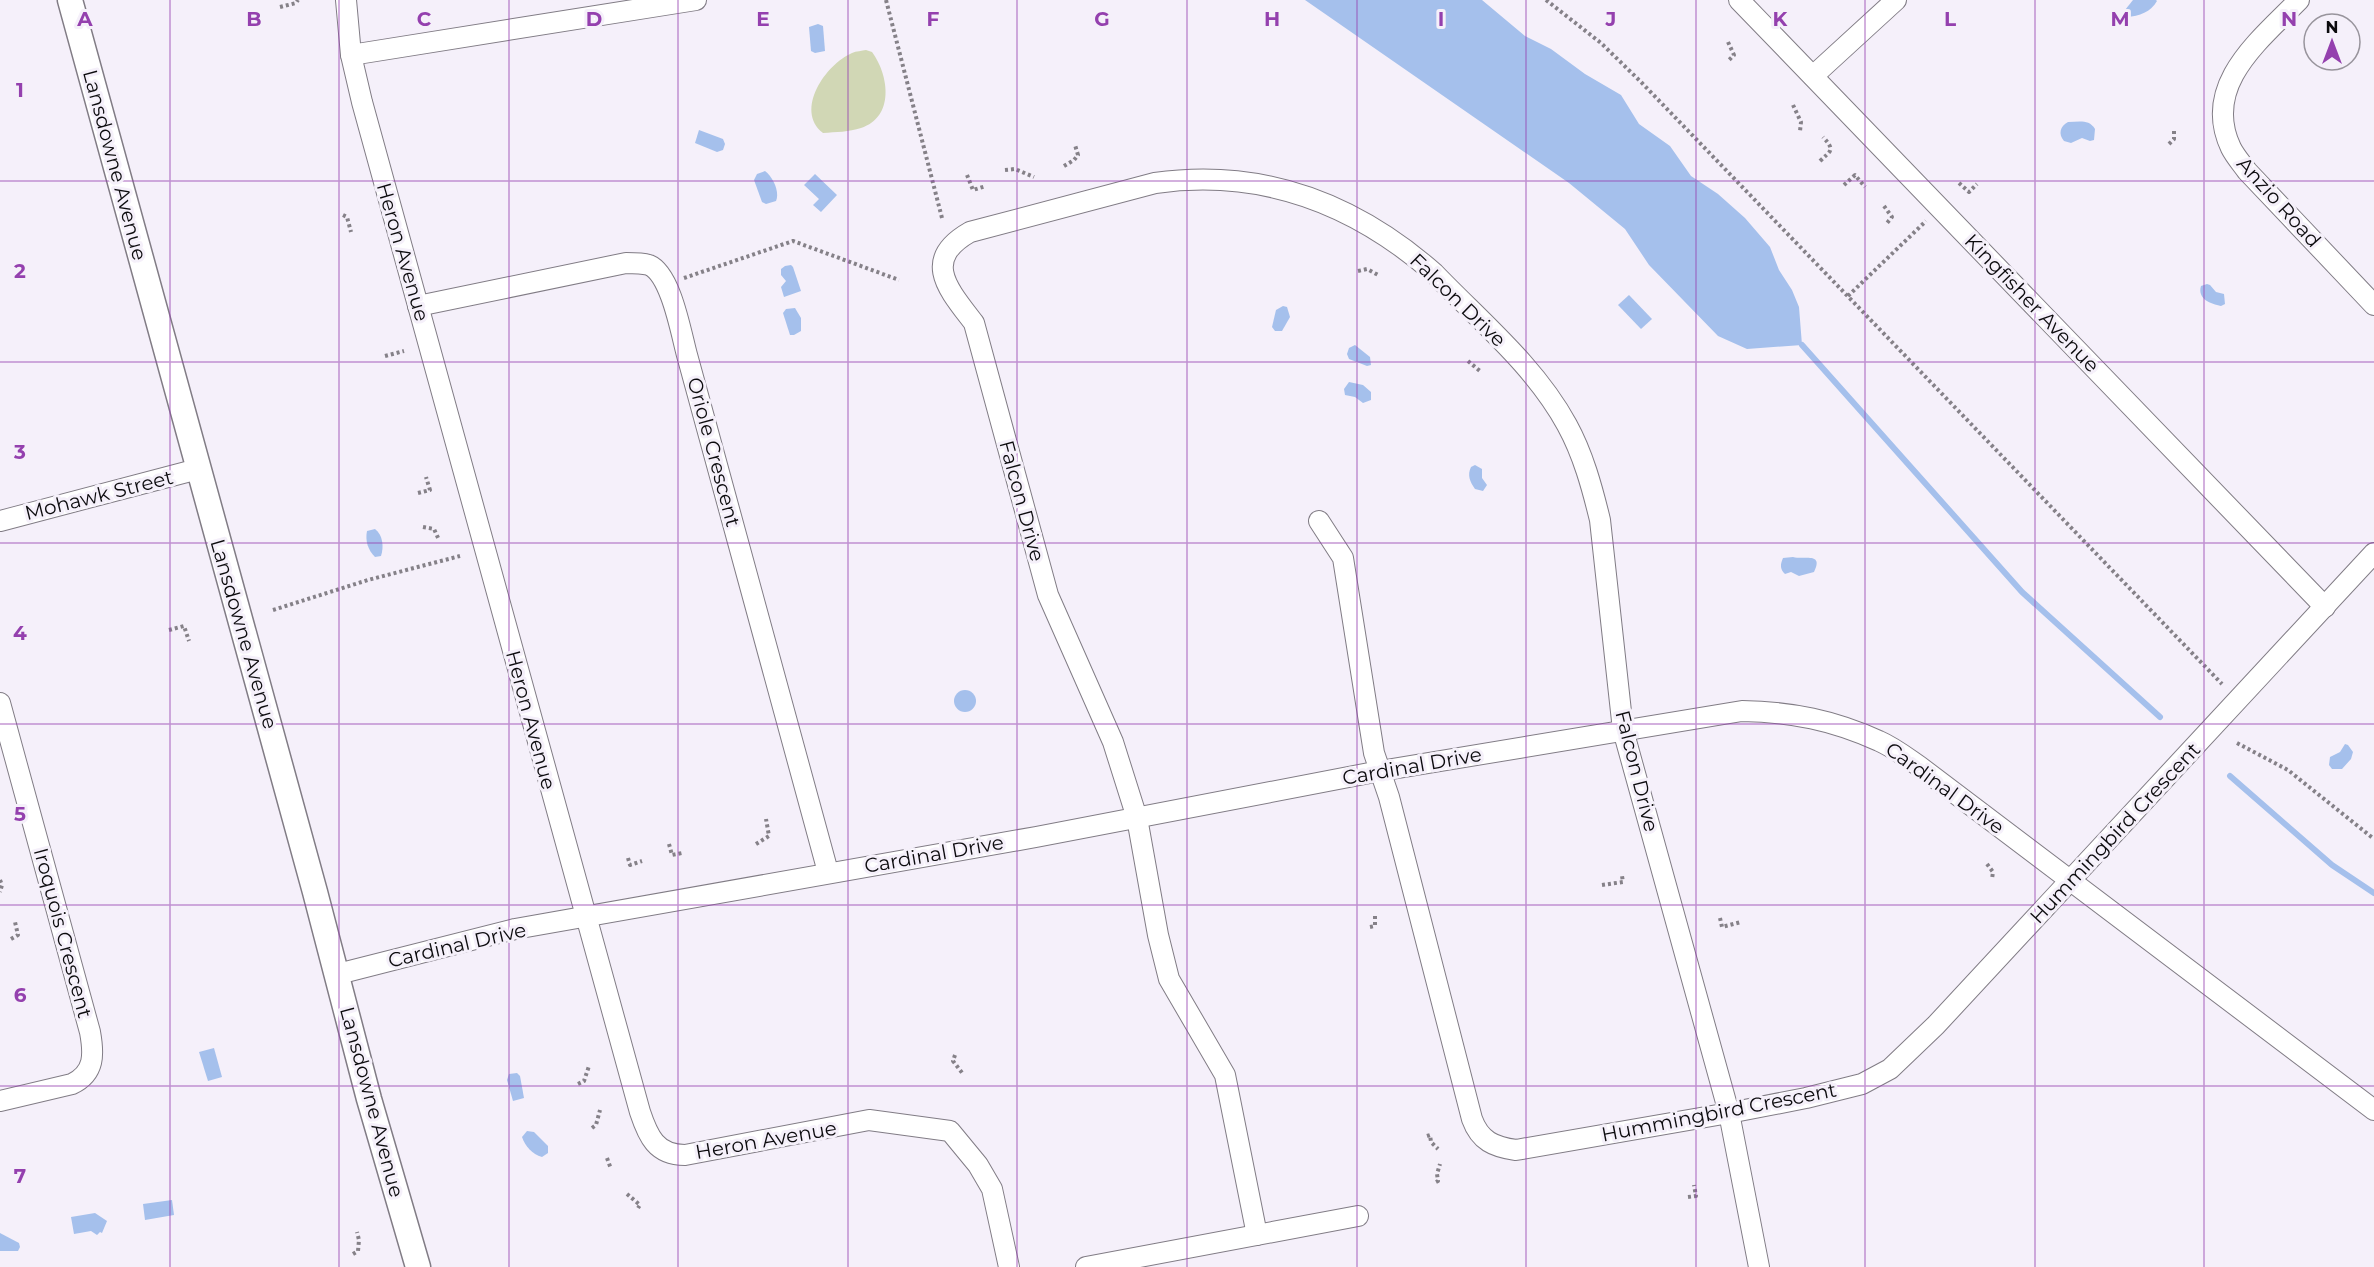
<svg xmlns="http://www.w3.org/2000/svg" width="2374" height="1267" font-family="Montserrat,sans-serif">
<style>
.green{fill:#d1d7b5}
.water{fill:#a5c0ec}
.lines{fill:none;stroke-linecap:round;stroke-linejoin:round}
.stream{stroke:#a5c0ec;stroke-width:6}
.minor-casing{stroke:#817c85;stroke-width:22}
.major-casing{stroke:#817c85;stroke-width:27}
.path{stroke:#858188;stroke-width:4;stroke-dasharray:3 3;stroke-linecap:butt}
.minor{stroke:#fff;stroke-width:20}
.major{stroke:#fff;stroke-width:24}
.grid{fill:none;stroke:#9440ae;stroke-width:1.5;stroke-opacity:0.55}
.labels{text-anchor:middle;stroke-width:6;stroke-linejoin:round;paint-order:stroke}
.street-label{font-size:20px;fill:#0c0b0e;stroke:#f5f0fa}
.grid-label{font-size:20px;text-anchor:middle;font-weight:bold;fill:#9440ae;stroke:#f5f0fa;stroke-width:6;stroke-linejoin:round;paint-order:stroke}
</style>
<rect width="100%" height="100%" fill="#f5f0fa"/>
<!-- green -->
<path class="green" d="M866,50L872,52C889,75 895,117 861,128C849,132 836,132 823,133C794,110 826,64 852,53C856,51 862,51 866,50Z"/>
<!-- water -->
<g class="water">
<polygon points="1305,0 1482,0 1525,36 1551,49 1585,74 1621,95 1639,124 1670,146 1691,176 1718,194 1745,218 1770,247 1779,270 1792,290 1799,307 1802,345 1747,349 1718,336 1649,265 1625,229 1569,183"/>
<path d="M2133,0H2156L2157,1C2151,12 2139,16 2127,17L2125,10Z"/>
<polygon points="818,24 823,26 825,51 815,53 811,51 809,27"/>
<path d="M2068,122C2079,122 2089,119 2095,129L2094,140L2090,141L2082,138L2071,143L2064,141C2058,134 2060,126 2068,122Z"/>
<polygon points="699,130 723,139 725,144 723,150 717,152 695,143"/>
<path d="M765,171C773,177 780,192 776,201L766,204L762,202L754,180L757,174Z"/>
<polygon points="815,174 837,195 821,212 813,205 819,199 804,185"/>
<polygon points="791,265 793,267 801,291 784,297 781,287 786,281 781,275 781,269 785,266"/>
<path d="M2207,284L2210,285L2216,292L2224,294L2225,304L2221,306C2211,304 2197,299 2201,286Z"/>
<polygon points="1629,295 1652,319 1641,329 1618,305"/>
<polygon points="1283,306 1287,307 1290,317 1282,331 1275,331 1272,327 1276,310"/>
<polygon points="795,308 801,318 801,331 794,335 790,335 783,313 786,309"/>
<polygon points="1355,345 1370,357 1371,365 1367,366 1349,359 1347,354 1349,348"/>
<polygon points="1349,382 1363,385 1371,392 1371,400 1363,403 1355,397 1345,395 1344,389"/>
<path d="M1475,465L1482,469V478L1487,485L1483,491L1475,489C1470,482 1467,475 1471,467Z"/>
<path d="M375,529C383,535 384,547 381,556L375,557C368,550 365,541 367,531Z"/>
<path d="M1793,557C1804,560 1824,552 1814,572L1799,576L1791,572L1785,574C1780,569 1780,565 1783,558Z"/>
<circle cx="965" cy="701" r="11"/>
<polygon points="2345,744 2348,745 2353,752 2351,759 2342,769 2332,769 2329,765 2330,757 2340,752"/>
<polygon points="214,1048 222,1077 208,1081 199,1052"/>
<polygon points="517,1073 520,1076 524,1098 513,1101 507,1080 509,1074"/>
<path d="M527,1131L534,1132L548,1146V1153L542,1157C532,1154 525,1146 522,1137Z"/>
<polygon points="172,1200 174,1215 145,1220 143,1204"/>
<polygon points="95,1213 107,1221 102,1233 100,1232 97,1235 91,1231 74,1234 71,1217"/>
<polygon points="0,1233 19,1243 20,1247 18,1251 0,1251"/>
</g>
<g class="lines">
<!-- stream -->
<g class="stream">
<polyline points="1802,345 2022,592 2160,717"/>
<polyline points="2230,776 2332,865 2374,893"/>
</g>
<defs>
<g id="minor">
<path d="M346,0L351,55L362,102L640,1112C648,1136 656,1155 685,1155L869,1120L950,1131L978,1165L992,1189L1009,1267"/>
<polyline points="1739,0 2325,607"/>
<path d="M2299,0C2260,40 2201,85 2231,148C2235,156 2242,164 2247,171L2374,305"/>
<polyline points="351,55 696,0"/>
<polyline points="1813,76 1896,0"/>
<path d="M418,306L626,263C633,263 642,263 649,265C671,274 681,333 687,355L828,872"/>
<polyline points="0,521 198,469"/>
<path d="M1319,521L1343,558L1374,753L1389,797L1472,1119C1480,1141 1494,1147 1516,1150L1729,1113L1806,1098L1862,1084L1890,1069L1936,1025L2374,553"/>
<path d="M0,703L90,1032C94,1054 95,1073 72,1084L0,1101"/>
<path d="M338,974L515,929L1036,837L1380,771L1742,711C1792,712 1833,720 1879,741C1893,747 1906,757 1919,766L2374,1110"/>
<path d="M1257,1235L1225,1075L1169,979L1158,935L1137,818L1113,742L1048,595L974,323C948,289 921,260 970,232L1155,183C1262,168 1354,203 1434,273C1480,321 1535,366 1567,425C1583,454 1592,487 1600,520L1623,730L1729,1113L1759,1267"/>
<polyline points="1086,1267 1358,1216"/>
</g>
<polyline id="major" points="70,0 315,892 369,1099 418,1267"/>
</defs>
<!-- minor casing -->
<use href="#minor" class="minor-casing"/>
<!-- major casing -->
<use href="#major" class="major-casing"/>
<!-- path -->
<g class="path">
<polyline points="886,0 942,218"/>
<polyline points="1546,0 1601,43 1641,82 2222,684"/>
<polyline points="280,7 296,3 298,0"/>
<polyline points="1728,42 1734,55 1728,61"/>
<polyline points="1793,105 1801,122 1800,131"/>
<polyline points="2169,144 2174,139 2174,128"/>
<path d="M1820,161C1830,151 1836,151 1823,137"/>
<polyline points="1064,166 1074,160 1078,155 1075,145"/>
<polyline points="1005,170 1015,169 1034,177"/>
<polyline points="967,175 973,190 986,186"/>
<polyline points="1959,183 1969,192 1977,184"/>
<polyline points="1844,185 1855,175 1865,187"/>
<polyline points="1884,206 1892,217 1887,223"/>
<polyline points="343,215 347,217 351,232"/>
<polyline points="1358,271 1367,269 1380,276"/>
<polyline points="684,278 793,241 899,280"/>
<polyline points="1848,296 1926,221"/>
<polyline points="385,356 404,351"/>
<polyline points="1468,361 1480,371"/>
<polyline points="418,493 430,490 426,477"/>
<polyline points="423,527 434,529 439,540"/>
<polyline points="273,610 368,580 460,556"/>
<polyline points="169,630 184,626 189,641"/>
<polyline points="2237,743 2288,770 2374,839"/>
<polyline points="669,844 672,855 682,853"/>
<polyline points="756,844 769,836 766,819"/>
<polyline points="628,858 630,865 642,861"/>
<polyline points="1987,864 1993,872 1992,879"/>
<polyline points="0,880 2,885 0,892"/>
<polyline points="1602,885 1623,882 1622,876"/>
<polyline points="1720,918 1722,927 1741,922"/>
<polyline points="1370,927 1375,926 1375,915"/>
<polyline points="11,939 18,935 15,922"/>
<polyline points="955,1055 953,1061 963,1074"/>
<polyline points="578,1084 584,1081 589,1066"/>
<polyline points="592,1128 596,1125 600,1110"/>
<polyline points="1427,1136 1430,1135 1431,1142 1438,1149"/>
<polyline points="607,1158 611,1169"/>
<polyline points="1436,1182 1438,1181 1437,1174 1440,1164"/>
<polyline points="627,1194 640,1205 638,1208"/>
<polyline points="1688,1197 1696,1196 1694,1185"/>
<polyline points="353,1254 358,1251 359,1240 357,1232"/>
</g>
<!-- minor -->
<use href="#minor" class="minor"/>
<!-- major -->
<use href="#major" class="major"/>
</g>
<!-- grid -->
<path class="grid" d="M170,0V1267M339,0V1267M509,0V1267M678,0V1267M848,0V1267M1017,0V1267M1187,0V1267M1357,0V1267M1526,0V1267M1696,0V1267M1865,0V1267M2035,0V1267M2204,0V1267M0,181H2374M0,362H2374M0,543H2374M0,724H2374M0,905H2374M0,1086H2374"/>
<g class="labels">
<!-- street labels -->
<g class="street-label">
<text transform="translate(115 165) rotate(75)" y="7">Lansdowne Avenue</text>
<text transform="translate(2279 202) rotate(48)" y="7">Anzio Road</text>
<text transform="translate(403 252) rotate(74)" y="7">Heron Avenue</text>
<text transform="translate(1458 300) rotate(44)" y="7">Falcon Drive</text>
<text transform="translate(2032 303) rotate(46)" y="7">Kingfisher Avenue</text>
<text transform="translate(714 452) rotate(75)" y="7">Oriole Crescent</text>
<text transform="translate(99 495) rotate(-14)" y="7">Mohawk Street</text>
<text transform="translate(1022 501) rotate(75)" y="7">Falcon Drive</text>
<text transform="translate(244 634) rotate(74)" y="7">Lansdowne Avenue</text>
<text transform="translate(531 720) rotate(75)" y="7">Heron Avenue</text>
<text transform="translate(1412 766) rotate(-10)" y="7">Cardinal Drive</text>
<text transform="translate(1637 771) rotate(76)" y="7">Falcon Drive</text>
<text transform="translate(1945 788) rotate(36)" y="7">Cardinal Drive</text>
<text transform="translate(2115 833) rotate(-47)" y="7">Hummingbird Crescent</text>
<text transform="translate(934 854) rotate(-10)" y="7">Cardinal Drive</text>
<text transform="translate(63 933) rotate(75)" y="7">Iroquois Crescent</text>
<text transform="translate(457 945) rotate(-13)" y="7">Cardinal Drive</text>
<text transform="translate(372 1102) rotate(75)" y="7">Lansdowne Avenue</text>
<text transform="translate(1719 1112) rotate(-11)" y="7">Hummingbird Crescent</text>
<text transform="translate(766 1140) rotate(-10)" y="7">Heron Avenue</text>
</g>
</g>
<g class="grid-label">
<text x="85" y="26">A</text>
<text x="254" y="26">B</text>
<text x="424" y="26">C</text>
<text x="594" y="26">D</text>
<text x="763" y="26">E</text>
<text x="933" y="26">F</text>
<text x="1102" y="26">G</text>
<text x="1272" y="26">H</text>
<text x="1441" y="26">I</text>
<text x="1611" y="26">J</text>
<text x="1780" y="26">K</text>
<text x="1950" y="26">L</text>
<text x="2120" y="26">M</text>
<text x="2289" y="26">N</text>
<text x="20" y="97">1</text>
<text x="20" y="278">2</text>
<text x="20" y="459">3</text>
<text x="20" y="640">4</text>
<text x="20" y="821">5</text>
<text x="20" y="1002">6</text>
<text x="20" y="1183">7</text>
</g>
<!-- north arrow -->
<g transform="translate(2332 42)"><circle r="28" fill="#f5f0fa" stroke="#98949c" stroke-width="1.5"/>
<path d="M0-4.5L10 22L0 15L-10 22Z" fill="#9440ae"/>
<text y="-9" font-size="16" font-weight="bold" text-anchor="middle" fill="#0c0b0e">N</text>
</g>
</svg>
